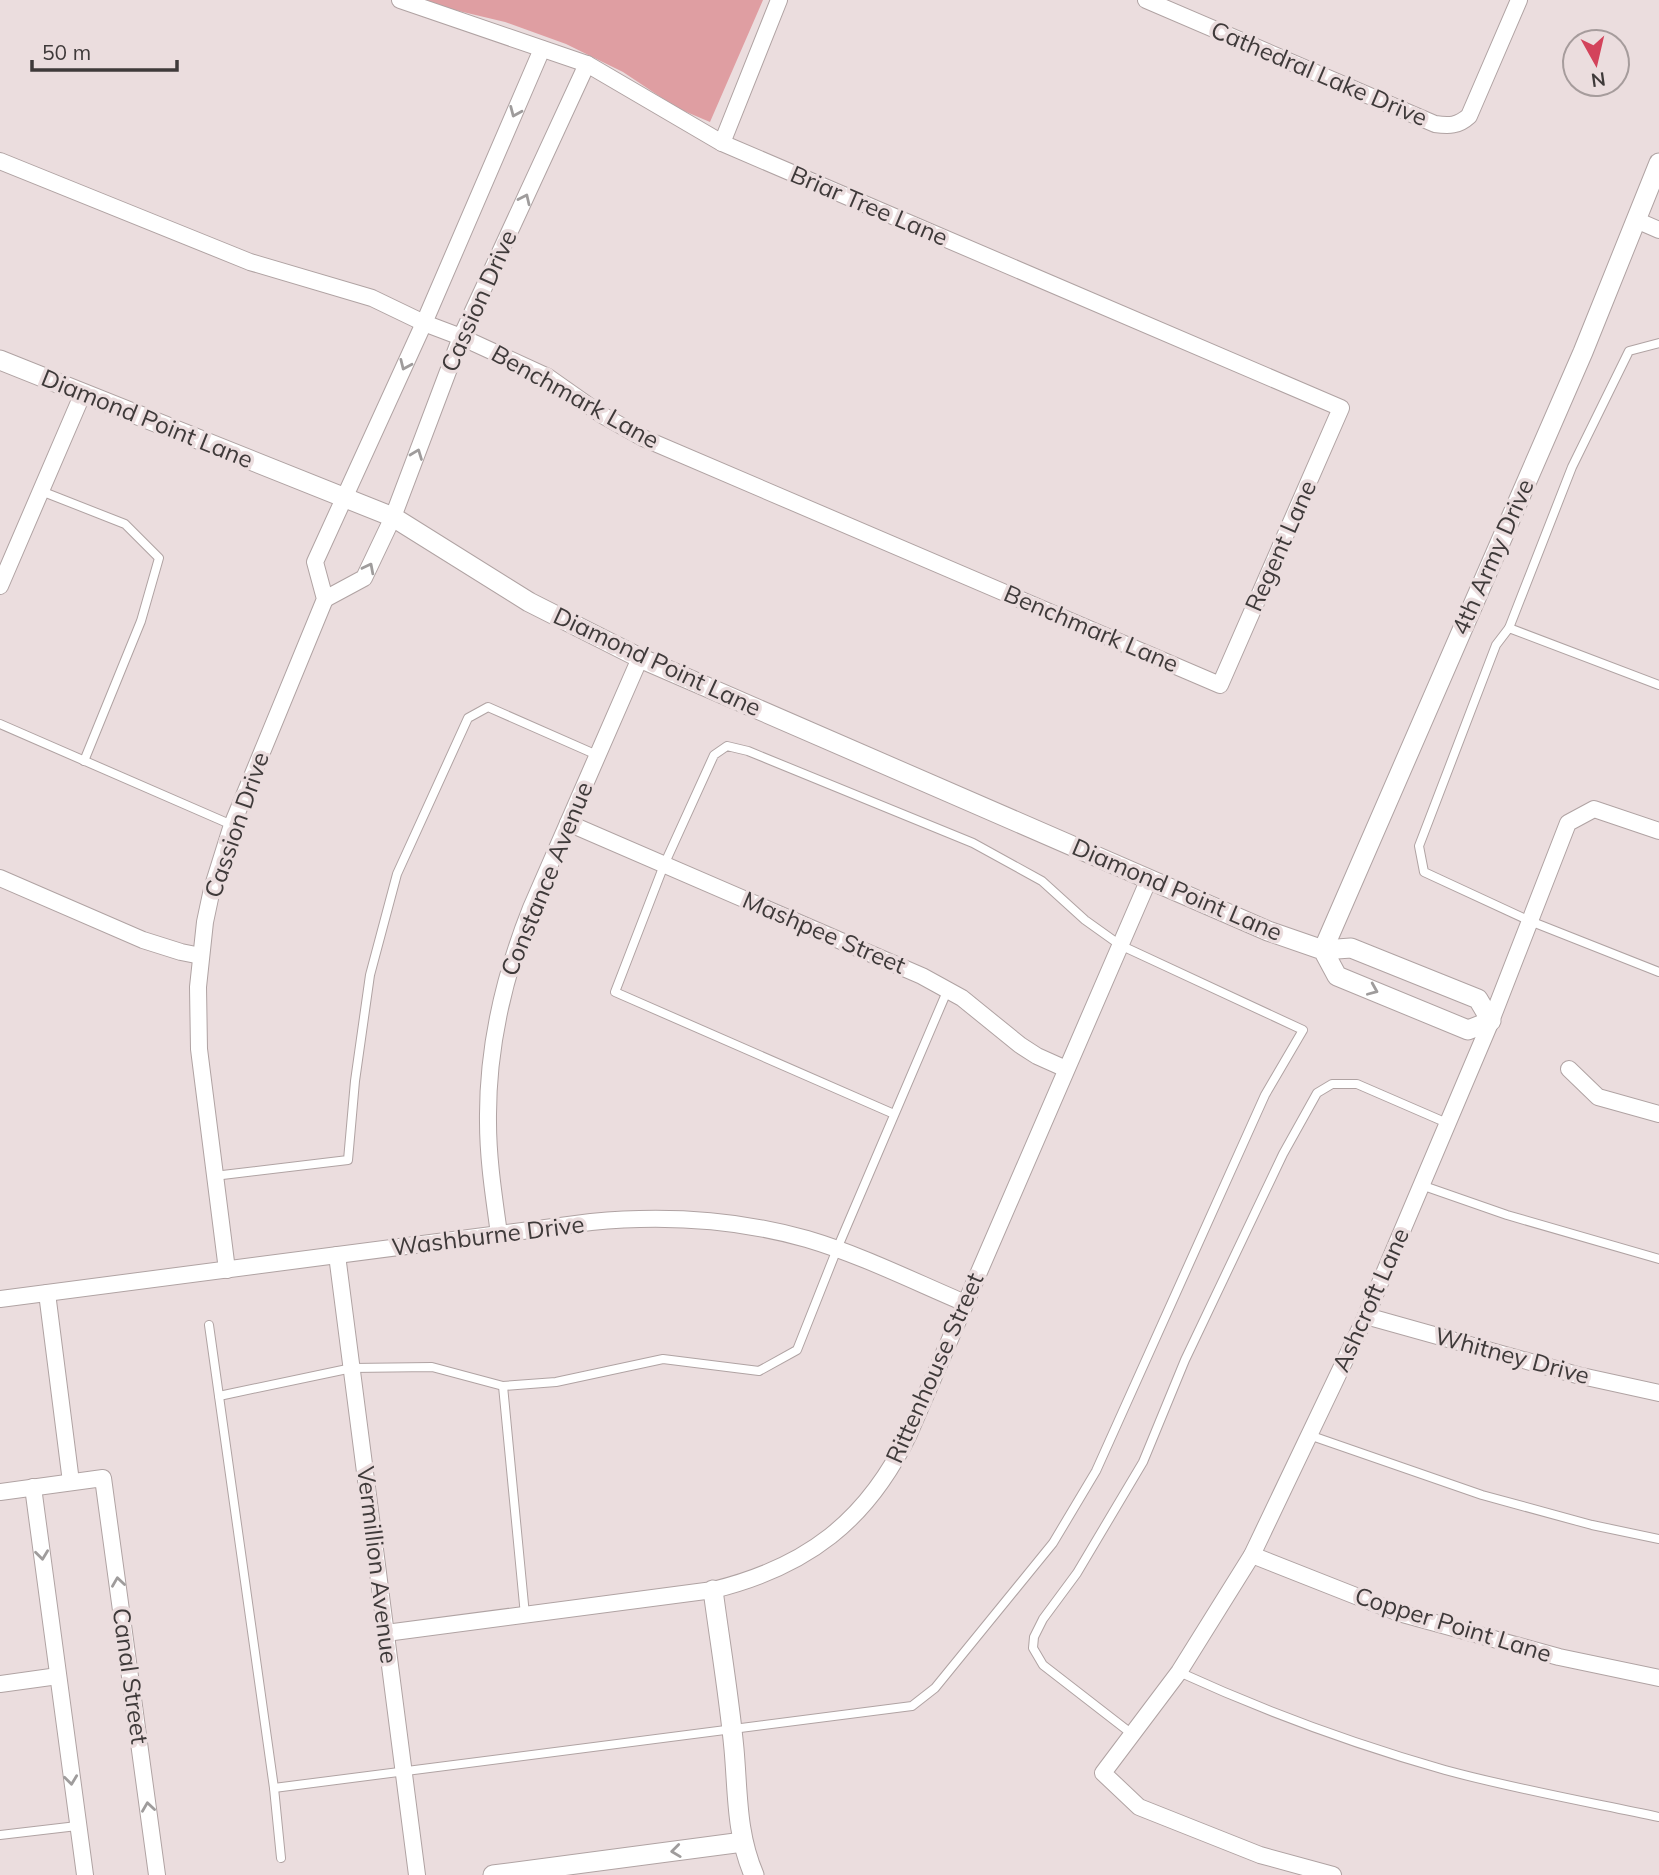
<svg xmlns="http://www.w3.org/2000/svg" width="1659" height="1875" font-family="Mulish,sans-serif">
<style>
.green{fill:#df9ea2}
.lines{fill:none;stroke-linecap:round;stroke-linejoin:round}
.service-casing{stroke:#b0a3a3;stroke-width:10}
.minor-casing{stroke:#b0a3a3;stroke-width:18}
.tertiary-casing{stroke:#b0a3a3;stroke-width:21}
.service{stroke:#fff;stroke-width:8}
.minor{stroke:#fff;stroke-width:16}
.tertiary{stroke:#fff;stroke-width:19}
.oneway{stroke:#9f9c9c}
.labels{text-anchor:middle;stroke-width:7;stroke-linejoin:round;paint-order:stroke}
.street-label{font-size:24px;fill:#3f3a3a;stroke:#ebddde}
</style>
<rect width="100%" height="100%" fill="#ebddde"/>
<!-- green -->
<polygon class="green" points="426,0 763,0 710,122 677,108 623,72 566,44 505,22 442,7"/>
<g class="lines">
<defs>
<g id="service">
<polyline points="41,491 125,524 159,558 141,621 84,761"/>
<polyline points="1509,628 1572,467 1629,351 1659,343"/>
<polyline points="1659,685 1509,628 1496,645 1419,846 1424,872 1530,921 1659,972"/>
<polyline points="0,724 232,825"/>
<polyline points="214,1176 348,1160 355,1081 370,975 397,874 468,718 488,707 597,755"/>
<polyline points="1421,1185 1507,1215 1659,1259"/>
<polyline points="209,1325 274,1788 281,1858"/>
<polyline points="503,1386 525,1615"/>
<polyline points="219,1396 352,1368 432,1367 503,1386 556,1382 663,1359 759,1371 797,1350 837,1249 948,989"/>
<polyline points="1309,1435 1482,1495 1592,1525 1659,1539"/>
<path d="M1179,1672C1264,1711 1354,1744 1445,1770C1515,1789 1588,1802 1659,1817"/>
<polyline points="1132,1734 1043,1665 1033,1648 1034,1637 1043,1619 1077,1573 1143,1462 1185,1360 1283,1154 1317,1093 1332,1084 1357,1084 1447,1123"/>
<polyline points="274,1788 912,1706 935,1688 1053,1543 1096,1471 1265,1095 1303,1030 1120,945 1085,920 1042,881 973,843 748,751 727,746 714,755 664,865 615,992 894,1114"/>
<polyline points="0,1835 77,1826"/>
</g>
<g id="minor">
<path d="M1146,0L1435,124C1449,126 1458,126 1469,116L1519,0"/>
<polyline points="722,143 779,0"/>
<polyline points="0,161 250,262 372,298 424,323 461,337 548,377 602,415 643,438 1220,685 1341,408 722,143 587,64 400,0"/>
<polyline points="1636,220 1659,230"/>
<polyline points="0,586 83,393"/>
<polyline points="325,599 364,578 393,517 461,337 587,64"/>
<polyline points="568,823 922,976 962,998 1020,1045 1037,1056 1066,1069"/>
<polyline points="0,878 143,940 181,952 201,956"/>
<polyline points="1569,1069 1598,1097 1659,1114"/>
<path d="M499,1234C494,1197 488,1160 488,1122C487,1048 504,976 531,908L640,658"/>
<polyline points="337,1255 417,1875"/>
<polyline points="227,1270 199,1049 198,987 205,922 212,889 232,825 325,599 315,562 424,323 542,49"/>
<polyline points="47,1293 71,1482"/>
<path d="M0,1299L591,1222C664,1215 736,1219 807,1239C861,1255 913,1281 965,1303"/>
<polyline points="1366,1316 1577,1375 1659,1393"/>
<polyline points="33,1487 85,1875"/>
<polyline points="0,1492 103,1478 157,1875"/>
<polyline points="1252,1555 1399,1613 1559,1657 1659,1678"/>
<path d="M386,1633L713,1590C807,1567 867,1521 909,1434L1149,879"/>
<polyline points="0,1684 58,1676"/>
<polyline points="1333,1875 1260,1855 1139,1807 1103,1773 1179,1672 1252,1555 1366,1316 1491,1021 1568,823 1594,809 1659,831"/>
</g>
<g id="tertiary">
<polyline points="0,360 393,517 529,602 640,658 1268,931 1323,950 1351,948 1478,999 1491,1021 1468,1030 1337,976 1323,950"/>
<polyline points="1323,950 1583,352 1659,163"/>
<path d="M713,1590C720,1643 729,1696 734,1749C738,1793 736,1833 754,1875"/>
<polyline points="493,1875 743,1842"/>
</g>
</defs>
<!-- service casing -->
<use href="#service" class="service-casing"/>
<!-- minor casing -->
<use href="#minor" class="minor-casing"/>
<!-- tertiary casing -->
<use href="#tertiary" class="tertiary-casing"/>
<!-- service -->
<use href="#service" class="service"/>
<!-- minor -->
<use href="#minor" class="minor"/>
<!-- tertiary -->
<use href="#tertiary" class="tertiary"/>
</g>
<!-- one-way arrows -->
<defs><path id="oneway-chevron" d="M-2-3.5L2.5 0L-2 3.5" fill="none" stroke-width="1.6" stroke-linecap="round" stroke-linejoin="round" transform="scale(1.75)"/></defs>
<g class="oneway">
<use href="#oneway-chevron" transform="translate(515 112) rotate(113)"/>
<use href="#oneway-chevron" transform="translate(525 199) rotate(-65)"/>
<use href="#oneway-chevron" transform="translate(405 365) rotate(114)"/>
<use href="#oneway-chevron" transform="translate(417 454) rotate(-69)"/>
<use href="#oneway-chevron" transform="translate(369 568) rotate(-63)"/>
<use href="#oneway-chevron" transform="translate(1373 990) rotate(23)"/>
<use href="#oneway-chevron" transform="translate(42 1555) rotate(83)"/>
<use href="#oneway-chevron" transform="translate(118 1582) rotate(-98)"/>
<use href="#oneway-chevron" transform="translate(71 1780) rotate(83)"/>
<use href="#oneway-chevron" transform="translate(148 1807) rotate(-98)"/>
<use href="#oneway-chevron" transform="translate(676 1851) rotate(173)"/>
</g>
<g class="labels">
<!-- street labels -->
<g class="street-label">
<text transform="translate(1319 74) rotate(23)" y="8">Cathedral Lake Drive</text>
<text transform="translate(869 206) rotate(23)" y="8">Briar Tree Lane</text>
<text transform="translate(479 301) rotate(-66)" y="8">Cassion Drive</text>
<text transform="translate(575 397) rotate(29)" y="8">Benchmark Lane</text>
<text transform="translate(147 419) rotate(22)" y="8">Diamond Point Lane</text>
<text transform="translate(1281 546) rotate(-66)" y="8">Regent Lane</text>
<text transform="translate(1493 557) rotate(-66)" y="8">4th Army Drive</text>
<text transform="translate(1091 629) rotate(23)" y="8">Benchmark Lane</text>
<text transform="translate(657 662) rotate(25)" y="8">Diamond Point Lane</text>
<text transform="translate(237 825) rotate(-71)" y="8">Cassion Drive</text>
<text transform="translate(547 879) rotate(-68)" y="8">Constance Avenue</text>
<text transform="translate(1177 890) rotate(23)" y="8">Diamond Point Lane</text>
<text transform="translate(824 933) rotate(23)" y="8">Mashpee Street</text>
<text transform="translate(488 1236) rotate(-7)" y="8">Washburne Drive</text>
<text transform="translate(1371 1300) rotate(-66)" y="8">Ashcroft Lane</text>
<text transform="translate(1512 1356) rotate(15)" y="8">Whitney Drive</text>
<text transform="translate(935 1368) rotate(-66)" y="8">Rittenhouse Street</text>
<text transform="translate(377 1565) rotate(83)" y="8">Vermillion Avenue</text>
<text transform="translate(1453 1625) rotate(17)" y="8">Copper Point Lane</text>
<text transform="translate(130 1676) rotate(82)" y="8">Canal Street</text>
</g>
</g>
<!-- north arrow -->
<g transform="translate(1596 63) rotate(172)"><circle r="33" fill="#ebddde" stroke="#a69c9c" stroke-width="2"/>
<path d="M0-5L12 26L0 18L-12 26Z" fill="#d3435b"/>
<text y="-10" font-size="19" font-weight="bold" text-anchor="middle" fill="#3f3a3a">N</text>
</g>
<!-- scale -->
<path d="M32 60v10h145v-10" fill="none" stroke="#3f3a3a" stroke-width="3.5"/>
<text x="42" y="60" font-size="21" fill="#3f3a3a" stroke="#ebddde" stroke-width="5" paint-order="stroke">50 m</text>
</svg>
